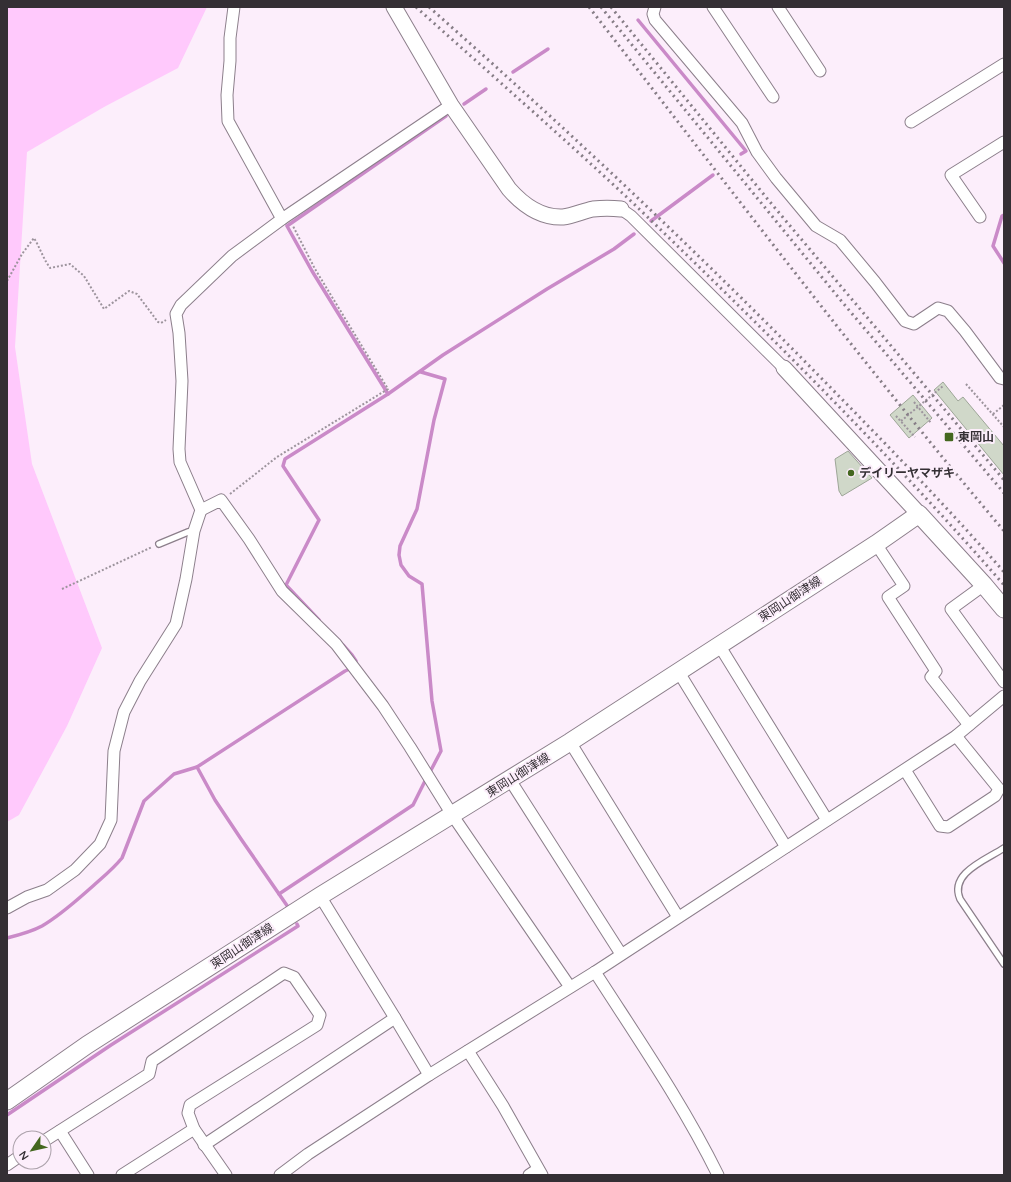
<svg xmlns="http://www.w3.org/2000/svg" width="1011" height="1182" font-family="Quicksand,'Noto Sans JP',sans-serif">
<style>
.green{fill:#ffc9fc}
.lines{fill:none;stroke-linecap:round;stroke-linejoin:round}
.stream{stroke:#ca8ac8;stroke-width:3.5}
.building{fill:#d0d8c9;stroke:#9ea698}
.lane-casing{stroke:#8c7f8b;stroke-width:8}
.street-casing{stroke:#8c7f8b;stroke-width:13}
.secondary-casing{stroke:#8c7f8b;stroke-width:17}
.primary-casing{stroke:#8c7f8b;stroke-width:19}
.path{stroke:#9d949d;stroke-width:2;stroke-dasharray:2 2;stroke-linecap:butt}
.lane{stroke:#fff;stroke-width:5.5}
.street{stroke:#fff;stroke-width:11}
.secondary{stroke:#fff;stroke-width:15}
.primary{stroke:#fff;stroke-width:17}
.rail{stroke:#867d86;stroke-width:3;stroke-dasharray:2 4;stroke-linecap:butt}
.poi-dot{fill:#44671f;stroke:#fceefb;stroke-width:1.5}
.labels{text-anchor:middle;stroke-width:4;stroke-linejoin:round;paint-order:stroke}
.poi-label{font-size:12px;font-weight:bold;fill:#342f34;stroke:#fceefb;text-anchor:start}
.street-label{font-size:12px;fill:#342f34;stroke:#fceefb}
</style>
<rect width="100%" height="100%" fill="#fceefb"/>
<!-- green -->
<polygon class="green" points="7,7 207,7 178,68 104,107 27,152 15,347 32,464 102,648 67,726 19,815 7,822"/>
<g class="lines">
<!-- stream -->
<g class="stream">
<polyline points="638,20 746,151 741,154"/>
<polyline points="513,72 548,49"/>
<polyline points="464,104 486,89"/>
<polyline points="1004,215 1002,216 993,246 1004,263"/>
<polyline points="651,221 713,175"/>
<polyline points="421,372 445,379 434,420 417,509 400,546 399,555 401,565 409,576 422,584 432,701 441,751 430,772"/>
<polyline points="388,394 312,271 287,226 446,116"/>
<polyline points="319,620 286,585 319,520 283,466 285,459 388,394 443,355 547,289 614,249 634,234"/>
<polyline points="197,767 215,800 241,839 288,907"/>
<polyline points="279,894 413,805 426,779"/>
<path d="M7,938C19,935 31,932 42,926C61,915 77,900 93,886C103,877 113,869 122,858L144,801L174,774L197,767L345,671L352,668L356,661L352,655L343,645"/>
<polyline points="7,1115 111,1045 298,926 297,924"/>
</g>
</g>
<!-- building -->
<g class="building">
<polygon points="943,382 958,401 963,397 1004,446 1004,475 934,390"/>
<polygon points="913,395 932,418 909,438 890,415"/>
<polygon points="848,451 872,478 842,496 839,491 835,459"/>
</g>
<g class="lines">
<defs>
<g id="lane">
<polyline points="159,544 188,532 194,531"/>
<path d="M1004,848C986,860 949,873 960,899L1004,964"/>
</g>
<g id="street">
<polyline points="234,7 230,38 230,61 227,95 228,121 282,219"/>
<polyline points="655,7 653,14 655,20 742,123 757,152 776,178 816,226 840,240 875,282 905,321 914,324 938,308 948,311 965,331 1000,378 1004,379"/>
<polyline points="713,7 773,97"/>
<polyline points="778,7 820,71"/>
<polyline points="911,122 1004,64"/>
<polyline points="621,209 631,216 784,368"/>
<polyline points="980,217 951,175 1004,142"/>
<polyline points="201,510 221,500 249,539 282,591 336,644 383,706 410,747 453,816 570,987"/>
<polyline points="876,544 904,586 888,597 936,671 931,677 969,725"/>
<polyline points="984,585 951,609 1004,682"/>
<polyline points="719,645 827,820"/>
<polyline points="678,671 786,847"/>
<polyline points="570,742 678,917"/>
<polyline points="905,770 940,826 948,827 995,796 999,789 956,736"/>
<polyline points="510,780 621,954"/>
<polyline points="320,896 395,1018"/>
<polyline points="7,908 27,897 47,890 75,870 100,844 111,820 114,751 124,712 140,681 176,624 186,579 194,531 201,510 180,462 179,449 182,381 179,333 176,314 181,305 232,256 282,219 451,105"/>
<path d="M595,972C638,1039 683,1104 718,1175"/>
<polyline points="468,1051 503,1106 542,1175"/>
<polyline points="60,1131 88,1175"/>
<polyline points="44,1141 149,1074 152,1061 284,973 294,977 320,1015 317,1025 190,1105 188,1113 194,1129 226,1175"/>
<polyline points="204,1145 395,1018 429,1075"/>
<polyline points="7,1165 20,1156"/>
<polyline points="122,1175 194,1129"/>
<polyline points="280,1175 308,1154 429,1075 595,972 956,736 1004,696"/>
<polyline points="529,1175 538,1169"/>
</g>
<g id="secondary">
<path d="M394,7L451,105L509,189C523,205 541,218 563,217C573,216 583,211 593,209C602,208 612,208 621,209"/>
<polyline points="784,368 919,514"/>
</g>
<polyline id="primary" points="7,1101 87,1045 320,896 570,742 876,544 919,514 984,585 1004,609"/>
</defs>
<!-- lane casing -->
<use href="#lane" class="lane-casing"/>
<!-- street casing -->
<use href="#street" class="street-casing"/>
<!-- secondary casing -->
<use href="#secondary" class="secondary-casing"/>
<!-- primary casing -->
<use href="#primary" class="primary-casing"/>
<!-- path -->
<g class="path">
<path d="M7,281L22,254L34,238C40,248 43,258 50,268L70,264L84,276L104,309L129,291L137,294L158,322L161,323L166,320"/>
<polyline points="966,384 1004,427"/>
<polyline points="914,402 931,423"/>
<polyline points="993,414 1004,405"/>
<polyline points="896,416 915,437"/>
<polyline points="901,421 943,386"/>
<polyline points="230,494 277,457 388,389 315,269 293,226"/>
<polyline points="62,589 152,547"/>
</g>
<!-- lane -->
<use href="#lane" class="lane"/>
<!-- street -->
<use href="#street" class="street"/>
<!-- secondary -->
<use href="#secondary" class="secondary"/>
<!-- primary -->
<use href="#primary" class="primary"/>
<!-- rail -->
<g class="rail">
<path d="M416,7C489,73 563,137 634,204C762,327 888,452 1004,585"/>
<path d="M429,7C567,129 700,254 829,386C889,447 948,508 1004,572"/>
<path d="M589,7C726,183 860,361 1004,531"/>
<polyline points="601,7 843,303 1004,493"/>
<polyline points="611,7 770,202 1004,480"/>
</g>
</g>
<!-- markers -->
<g class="poi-dot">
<rect x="944" y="432" width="10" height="10" rx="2"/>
<circle cx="851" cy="473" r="4"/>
</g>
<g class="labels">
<!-- poi labels -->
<g class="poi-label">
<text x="958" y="441">東岡山</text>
<text x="859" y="477">デイリーヤマザキ</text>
</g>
<!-- street labels -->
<g class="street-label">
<text transform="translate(790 599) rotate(-33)" y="4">東岡山御津線</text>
<text transform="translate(518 775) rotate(-32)" y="4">東岡山御津線</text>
<text transform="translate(242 946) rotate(-33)" y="4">東岡山御津線</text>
</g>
</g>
<!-- border -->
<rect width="1011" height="1182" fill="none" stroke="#342f34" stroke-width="16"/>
<!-- north arrow -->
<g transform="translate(32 1150) rotate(236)"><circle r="19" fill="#fceefb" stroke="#aca2ab"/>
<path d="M0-3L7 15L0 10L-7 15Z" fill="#44671f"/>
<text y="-6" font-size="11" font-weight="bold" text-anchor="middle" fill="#342f34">N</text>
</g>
</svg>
